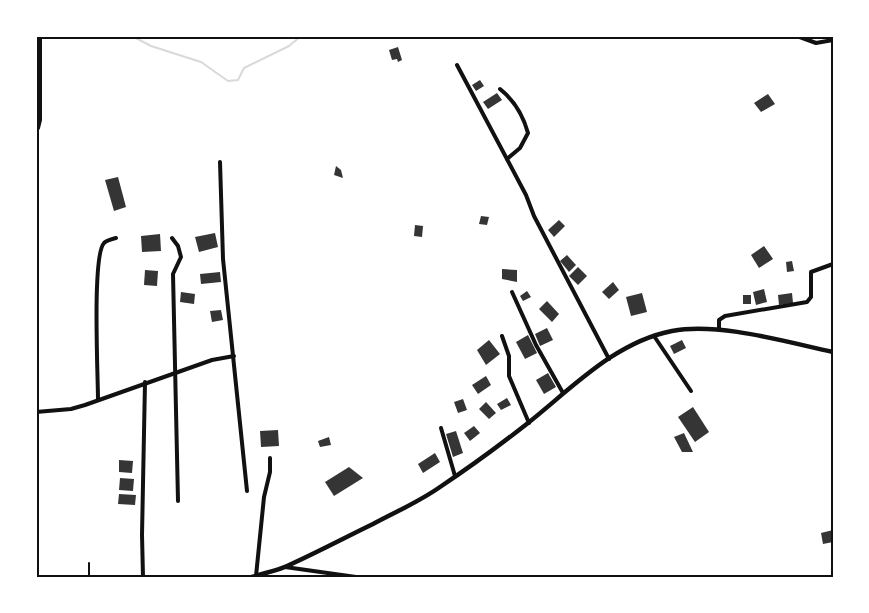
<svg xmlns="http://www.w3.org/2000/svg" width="869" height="613" font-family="Rubik,sans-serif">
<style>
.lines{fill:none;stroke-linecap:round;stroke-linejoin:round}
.stream{stroke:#d9d9d9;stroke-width:2}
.building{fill:#353535}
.service{stroke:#111;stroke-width:2}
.minor{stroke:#111;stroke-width:4}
.tertiary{stroke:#111;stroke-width:4.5}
.neatline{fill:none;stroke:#111;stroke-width:2}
</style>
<rect width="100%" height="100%" fill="#fff"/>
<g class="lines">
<!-- stream -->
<polyline class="stream" points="132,36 151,46 201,62 228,81 238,80 244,68 289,46 301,36"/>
</g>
<!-- building -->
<g class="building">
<polygon points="398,47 402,60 398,62 397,59 392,60 389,50"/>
<polygon points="480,80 484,86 476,91 472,85"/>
<polygon points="497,93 502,100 488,109 483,102"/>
<polygon points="768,94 775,104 761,112 754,103"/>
<polygon points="336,166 341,170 343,178 334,175"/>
<polygon points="118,177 126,207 114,211 105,180"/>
<polygon points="481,216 489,217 487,225 479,224"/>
<polygon points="559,220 565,226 554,237 548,230"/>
<polygon points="415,225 423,226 422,237 414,236"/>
<polygon points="215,233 218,247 199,252 195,237"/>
<polygon points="160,234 161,251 142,252 141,236"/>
<polygon points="764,246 773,259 759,268 751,255"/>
<polygon points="567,255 576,265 569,272 560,261"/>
<polygon points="792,261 794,271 787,272 786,262"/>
<polygon points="578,267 587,276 578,285 569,276"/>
<polygon points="502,269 517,270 517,282 502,279"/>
<polygon points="145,270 158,271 157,286 144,285"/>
<polygon points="220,272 221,282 201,284 200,274"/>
<polygon points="613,282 619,290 609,299 602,292"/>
<polygon points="764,289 767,302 756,305 753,292"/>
<polygon points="527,291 531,297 523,301 520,296"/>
<polygon points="181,292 195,294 194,304 180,302"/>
<polygon points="642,293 647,312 631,316 626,297"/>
<polygon points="792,293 793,303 779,305 778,295"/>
<rect x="743" y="295" width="8" height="9"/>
<polygon points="547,301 559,314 552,322 539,309"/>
<polygon points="221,310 223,320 212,322 210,311"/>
<polygon points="547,328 553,340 540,346 535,334"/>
<polygon points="528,335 537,353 525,359 516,342"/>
<polygon points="489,340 500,354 486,365 477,350"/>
<polygon points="682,340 686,348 674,354 670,346"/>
<polygon points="548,373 556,387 544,394 536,380"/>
<polygon points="486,376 491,385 478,394 472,385"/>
<polygon points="507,398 511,405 501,410 497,404"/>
<polygon points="463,399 467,410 458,413 454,402"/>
<polygon points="486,402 496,413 489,419 479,409"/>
<polygon points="693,407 709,432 695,442 678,417"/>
<polygon points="474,426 480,433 470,441 464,433"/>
<polygon points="278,430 279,446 261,447 260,431"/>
<polygon points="456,431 463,453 453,457 446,434"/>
<polygon points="684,433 693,452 682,452 674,437"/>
<polygon points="329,437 331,445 320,447 318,441"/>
<polygon points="435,453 440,462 423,473 418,464"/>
<polygon points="119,460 133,461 132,473 119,472"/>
<polygon points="349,467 363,478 334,496 325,482"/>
<polygon points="120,478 134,479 133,491 119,490"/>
<polygon points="119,494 136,495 135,505 118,504"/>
<polygon points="833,530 833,542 823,544 821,533"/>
</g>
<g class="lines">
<!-- service -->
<polyline class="service" points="89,577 89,563"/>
<!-- minor -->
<g class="minor">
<polyline points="797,36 816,43 833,40"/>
<polyline points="457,65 526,195 534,216 609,359"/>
<path d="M500,89C515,101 523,115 528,133L520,148L507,159"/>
<polyline points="36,130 38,128 40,120 40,36"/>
<polyline points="220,162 223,259 247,491"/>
<polyline points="172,238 178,246 181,257 173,274 178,501"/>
<polyline points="512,292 536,345 563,393"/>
<polyline points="719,330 719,320 725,316 807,302 811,297 811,272 833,264"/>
<polyline points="502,336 509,356 509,376 529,423"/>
<polyline points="654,336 691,391"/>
<path d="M98,400C98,376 92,256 104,243C107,240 112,239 116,238"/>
<polyline points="36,412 71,409 85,405 212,360 234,356"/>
<polyline points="441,428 455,476"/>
<polyline points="285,567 356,577"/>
<polyline points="256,576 264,497 270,472 270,458"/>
<polyline points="143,577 142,535 145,382"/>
</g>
<!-- tertiary -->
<path class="tertiary" d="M252,577C264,573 276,571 287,566C316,553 344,538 373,524C395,512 419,502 440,487C470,467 500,445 528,423C572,388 615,342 672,331C719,322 786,342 833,352"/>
</g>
<!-- border -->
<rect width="869" height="613" fill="none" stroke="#ffffff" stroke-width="75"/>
<rect x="38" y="38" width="794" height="538" class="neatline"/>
</svg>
